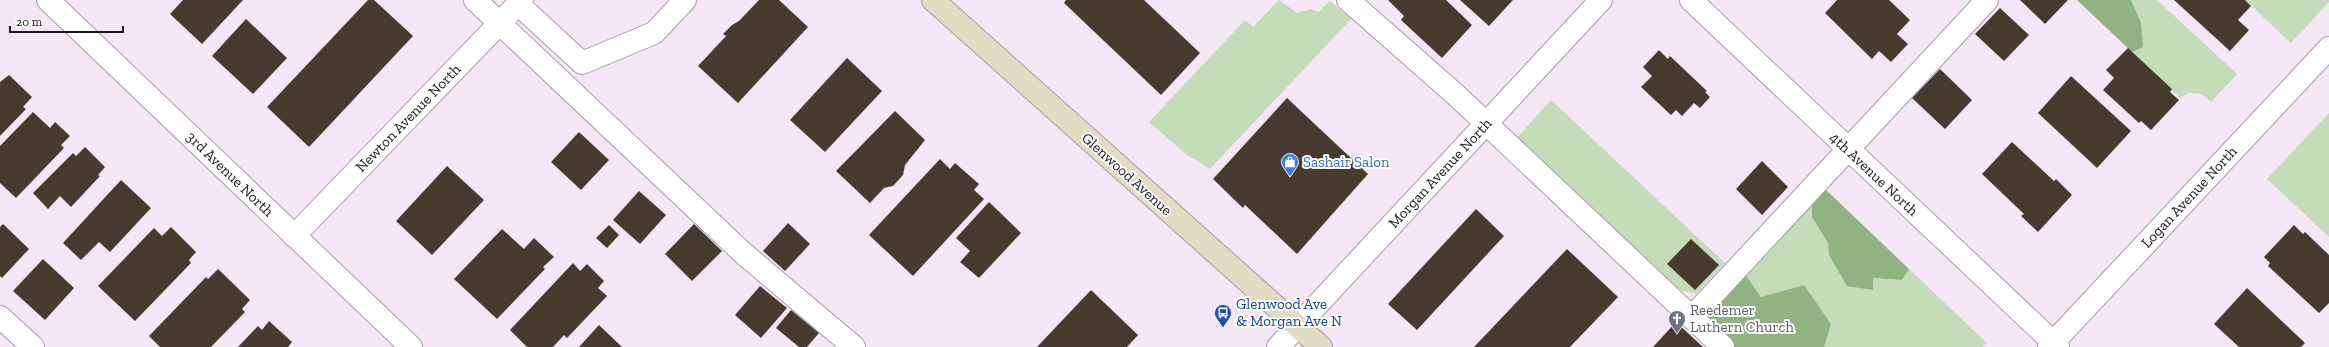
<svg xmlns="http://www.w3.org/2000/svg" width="2329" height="347" font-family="'Zilla Slab',serif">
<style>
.green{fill:#c4dcb8}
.forest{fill:#91b281}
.building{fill:#473b2f}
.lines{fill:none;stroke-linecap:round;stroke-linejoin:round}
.lane-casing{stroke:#a99caa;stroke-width:24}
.street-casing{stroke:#a99caa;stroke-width:24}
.secondary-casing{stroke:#a99caa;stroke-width:24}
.lane{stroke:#fff;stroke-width:22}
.street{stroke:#fff;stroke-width:22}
.secondary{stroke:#e4dbc3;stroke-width:22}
.labels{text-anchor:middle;stroke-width:4;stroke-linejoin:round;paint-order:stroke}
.street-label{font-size:15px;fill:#1b161c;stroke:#fff}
.shop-label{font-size:15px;fill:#366cbe;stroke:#fff;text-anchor:start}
.transit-label{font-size:15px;fill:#164399;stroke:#fff;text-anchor:start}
.worship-label{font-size:15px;fill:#5b616d;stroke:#fff;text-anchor:start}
</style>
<rect width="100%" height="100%" fill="#f5e7f6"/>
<!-- green -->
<g class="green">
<polygon points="1279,0 1297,13 1311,9 1318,12 1330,1 1344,13 1353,17 1210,169 1187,155 1149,122 1245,20 1253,27"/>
<polygon points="2131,0 2157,0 2237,74 2211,102 2202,94 2188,93 2180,98 2132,52"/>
<polygon points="2245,0 2329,0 2329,2 2291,43"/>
<polygon points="1551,100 1725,263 1696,294 1674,289 1514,141"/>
<polygon points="2329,113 2329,237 2267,179"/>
<polygon points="1812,202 1812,217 1828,243 1829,255 1873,290 1873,278 1902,280 1909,269 1987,343 1983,347 1824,347 1813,300 1804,285 1761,297 1745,274"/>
</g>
<!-- forest -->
<g class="forest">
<polygon points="2077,0 2131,0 2141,23 2143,47 2132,52"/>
<polygon points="1825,189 1909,269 1902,280 1873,278 1873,290 1847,286 1829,255 1828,243 1812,217 1812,202"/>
<path d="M1745,274L1761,297L1804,285L1831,324L1824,347H1735C1726,338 1706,326 1709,311Z"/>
</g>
<!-- building -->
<g class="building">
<polygon points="183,0 243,0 202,44 170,14"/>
<polygon points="368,0 374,0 413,36 309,147 267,107"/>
<polygon points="759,0 779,0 808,27 738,103 698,66 726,36 723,34 732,25 739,21"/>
<polygon points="1066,0 1144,0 1200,53 1161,95 1064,3"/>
<polygon points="1388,0 1446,0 1472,25 1442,58 1401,20 1404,16"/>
<polygon points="1460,0 1513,0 1489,26"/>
<polygon points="1837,0 1889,0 1910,20 1897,34 1908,44 1891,62 1879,51 1872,59 1825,13"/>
<polygon points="2020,0 2068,0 2045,24"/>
<polygon points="2174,0 2245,0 2251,6 2238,20 2249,30 2230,51"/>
<polygon points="2000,8 2029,35 2004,61 1975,34"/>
<polygon points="246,19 287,58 253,94 212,56"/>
<polygon points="2128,48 2172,89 2170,92 2179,100 2151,130 2141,121 2139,123 2103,90 2114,78 2106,70"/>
<polygon points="1659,50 1668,59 1670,56 1707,91 1705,92 1710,97 1700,108 1694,103 1682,116 1676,110 1671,115 1641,87 1652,76 1643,67"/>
<polygon points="847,58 882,91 825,152 790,120"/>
<polygon points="1940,69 1972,100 1945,129 1912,98"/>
<polygon points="9,75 32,97 23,107 26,109 0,136 0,82"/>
<polygon points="2071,76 2131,131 2097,168 2038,113"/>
<polygon points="1287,98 1368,174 1297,254 1245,205 1243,208 1213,179"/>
<polygon points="895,111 925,140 905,165 903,175 893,186 884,188 870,203 836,171"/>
<polygon points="33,112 50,128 55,122 70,136 61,145 64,148 16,198 0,183 0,146"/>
<polygon points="579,132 609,160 581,190 551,162"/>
<polygon points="2012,142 2054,181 2056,179 2072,195 2038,232 2021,216 2024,214 1982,174"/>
<polygon points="85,147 105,167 98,175 100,176 71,207 60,196 48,209 33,193 73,153 76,156"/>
<polygon points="940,159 950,169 955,163 979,184 974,190 984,199 913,276 869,235"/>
<polygon points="1762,161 1788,187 1762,215 1736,189"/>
<polygon points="447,166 484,200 432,255 396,221"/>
<polygon points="121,180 151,208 110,252 99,242 81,260 63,243"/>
<polygon points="639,191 666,215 640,244 613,220"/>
<polygon points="989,202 1021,233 979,278 960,262 970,251 956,238"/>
<polygon points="1476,209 1504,236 1417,330 1388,304"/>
<polygon points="788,223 810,244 785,271 763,251"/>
<polygon points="3,224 29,249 2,278 0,276 0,227"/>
<polygon points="694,224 722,251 692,281 665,254"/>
<polygon points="609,225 619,235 607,248 596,238"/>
<polygon points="2294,225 2303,234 2305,232 2329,255 2329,303 2319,313 2268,266 2270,263 2264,257"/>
<polygon points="171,227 196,252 189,260 191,263 135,321 98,286 154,228 162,236"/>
<polygon points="502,229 524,249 534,238 554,257 543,267 545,269 497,319 454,279"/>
<polygon points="1691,239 1719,265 1695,290 1667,264"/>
<polygon points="1567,249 1618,297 1570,347 1474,347"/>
<polygon points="43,259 74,288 45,320 13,291"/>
<polygon points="573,263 580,271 587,264 604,281 598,288 607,296 567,338 564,335 553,347 527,347 510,330"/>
<polygon points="218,269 250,300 242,309 245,312 211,347 160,347 149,336 206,277 208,279"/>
<polygon points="760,286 787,308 761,338 735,315"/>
<polygon points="2247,288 2305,343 2301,347 2239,347 2214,324"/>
<polygon points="1091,290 1138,335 1127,347 1037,347"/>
<polygon points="791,310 819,333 807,347 799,347 776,328"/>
<polygon points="269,321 292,342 288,347 238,347 258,326 262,330"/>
<polygon points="1676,322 1703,347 1653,347"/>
<polygon points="599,325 622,347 579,347"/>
</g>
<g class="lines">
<defs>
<g id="lane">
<polyline points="475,0 743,253 854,347"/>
<polyline points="1348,0 1456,95 1723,347"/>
<polyline points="518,4 582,63 654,33 685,0"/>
<polyline points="0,317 33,347"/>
<polyline points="1692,317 1987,0"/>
</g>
<g id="street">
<polyline points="48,0 411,347"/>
<polyline points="1691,0 2058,347"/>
<polyline points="294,236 522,0"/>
<polyline points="1278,347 1601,0"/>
<polyline points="2049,347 2329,48"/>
</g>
<polyline id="secondary" points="933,0 1321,347"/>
</defs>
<!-- lane casing -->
<use href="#lane" class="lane-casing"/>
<!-- street casing -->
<use href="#street" class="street-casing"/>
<!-- secondary casing -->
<use href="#secondary" class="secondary-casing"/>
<!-- lane -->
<use href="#lane" class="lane"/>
<!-- street -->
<use href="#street" class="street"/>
<!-- secondary -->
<use href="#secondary" class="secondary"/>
</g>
<!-- icons -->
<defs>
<symbol id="shop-pin" viewBox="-11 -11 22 30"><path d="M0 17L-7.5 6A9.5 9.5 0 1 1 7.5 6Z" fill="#3f7fe0" stroke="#fff"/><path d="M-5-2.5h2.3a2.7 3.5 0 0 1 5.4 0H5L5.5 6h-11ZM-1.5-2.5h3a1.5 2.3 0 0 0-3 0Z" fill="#fff"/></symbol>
<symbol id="bus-pin" viewBox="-11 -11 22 30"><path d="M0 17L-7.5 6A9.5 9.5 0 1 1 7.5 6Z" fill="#1a4fb4" stroke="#fff"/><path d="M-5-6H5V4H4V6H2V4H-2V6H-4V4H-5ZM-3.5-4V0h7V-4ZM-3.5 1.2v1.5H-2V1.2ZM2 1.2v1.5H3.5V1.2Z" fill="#fff"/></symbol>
<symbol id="church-pin" viewBox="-11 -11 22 30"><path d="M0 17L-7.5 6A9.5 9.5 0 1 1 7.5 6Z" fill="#6b7280" stroke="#fff"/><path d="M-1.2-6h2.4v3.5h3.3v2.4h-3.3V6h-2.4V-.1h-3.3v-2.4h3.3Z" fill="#fff"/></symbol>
</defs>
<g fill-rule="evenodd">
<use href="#shop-pin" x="1280" y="152" width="20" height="27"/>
<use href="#bus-pin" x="1213" y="303" width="20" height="27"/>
<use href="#church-pin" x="1667" y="309" width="20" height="27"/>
</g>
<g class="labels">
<!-- street labels -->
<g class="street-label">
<text transform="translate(408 118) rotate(-46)" y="5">Newton Avenue North</text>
<text transform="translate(1440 173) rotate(-47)" y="5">Morgan Avenue North</text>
<text transform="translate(230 174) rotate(44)" y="5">3rd Avenue North</text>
<text transform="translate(1127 174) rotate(42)" y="5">Glenwood Avenue</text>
<text transform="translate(1874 174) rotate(43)" y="5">4th Avenue North</text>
<text transform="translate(2189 197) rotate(-47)" y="5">Logan Avenue North</text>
</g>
<!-- shop labels -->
<g class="shop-label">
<text x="1303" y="167">Sashair Salon</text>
</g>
<!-- transit labels -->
<g class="transit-label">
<text x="1236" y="309">Glenwood Ave<tspan x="1236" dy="17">&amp; Morgan Ave N</tspan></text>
</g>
<!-- worship labels -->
<g class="worship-label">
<text x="1690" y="315">Reedemer<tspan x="1690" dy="17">Luthern Church</tspan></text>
</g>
</g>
<!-- scale -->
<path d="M10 26v6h113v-6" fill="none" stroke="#1b161c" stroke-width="2"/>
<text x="16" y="26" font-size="12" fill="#1b161c" stroke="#ffffff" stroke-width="3" paint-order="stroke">20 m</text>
</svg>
